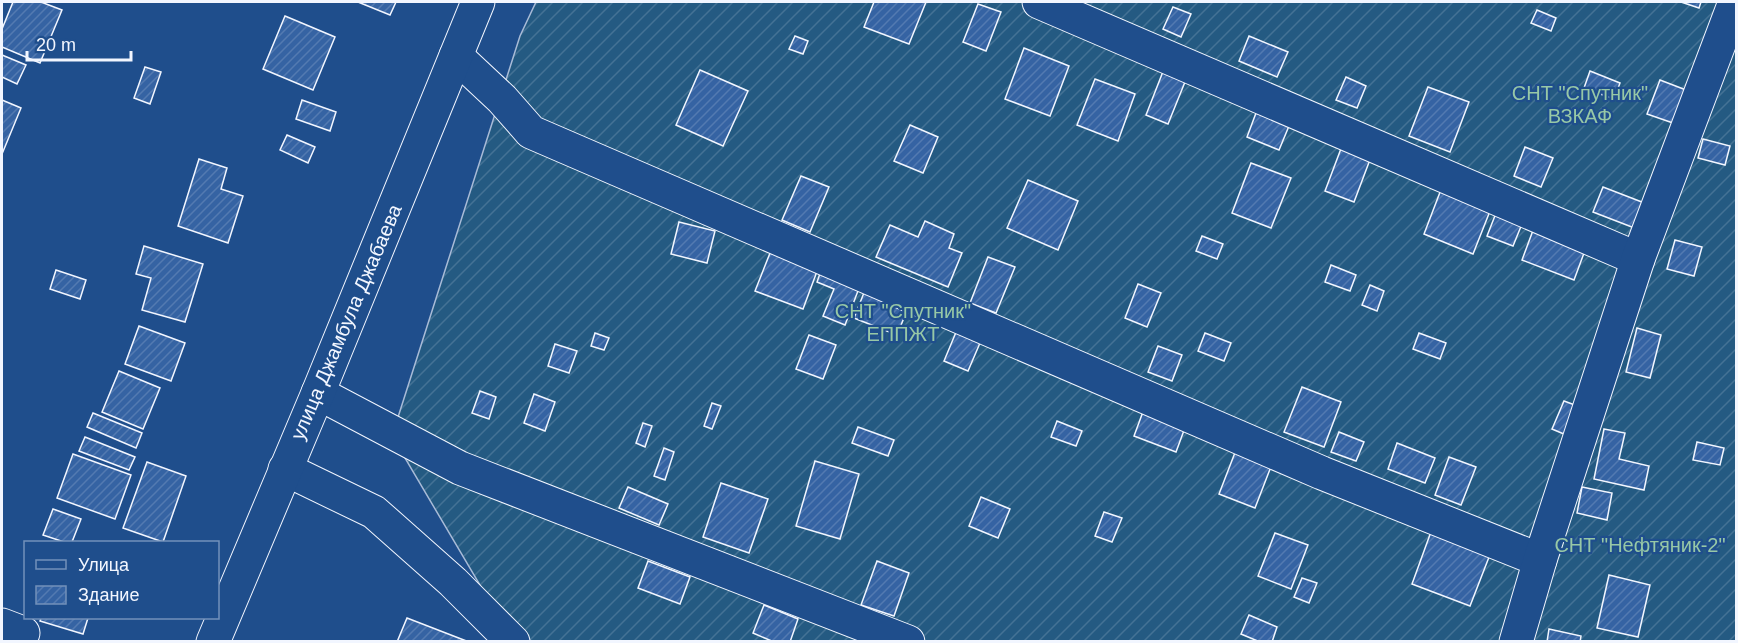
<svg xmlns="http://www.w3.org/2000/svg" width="1738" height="643" font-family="Helvetica,sans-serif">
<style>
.garden{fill:url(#garden-furrows);stroke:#a8bbd7;stroke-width:1.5}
.building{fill:url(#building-hatch);stroke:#f2f6ff;stroke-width:1.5}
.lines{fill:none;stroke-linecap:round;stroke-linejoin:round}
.minor-casing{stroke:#f2f6ff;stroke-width:35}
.major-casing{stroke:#f2f6ff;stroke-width:35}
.minor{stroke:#1f4e8c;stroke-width:33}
.major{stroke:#1f4e8c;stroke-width:33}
.labels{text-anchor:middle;stroke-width:4.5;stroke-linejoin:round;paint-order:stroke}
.park-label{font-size:20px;fill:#97c8a6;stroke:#1f4e8c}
.street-label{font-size:20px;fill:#f2f6ff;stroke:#1f4e8c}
</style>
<defs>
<pattern id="garden-furrows" width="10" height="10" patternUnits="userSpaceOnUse" patternTransform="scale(1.5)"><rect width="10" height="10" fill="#245a82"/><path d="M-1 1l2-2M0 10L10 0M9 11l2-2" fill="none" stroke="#447295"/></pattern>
<pattern id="building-hatch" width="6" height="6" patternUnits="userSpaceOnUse" patternTransform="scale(1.5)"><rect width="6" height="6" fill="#3563a3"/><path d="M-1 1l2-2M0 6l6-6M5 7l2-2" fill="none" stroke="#537ab1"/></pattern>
</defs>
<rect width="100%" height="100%" fill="#1f4e8c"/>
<!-- garden -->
<polygon class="garden" points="536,2 1736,2 1736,641 513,641 392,436 520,36"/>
<!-- building -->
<g class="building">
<polygon points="13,2 41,2 62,10 40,63 2,47 2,29"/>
<polygon points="358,2 396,2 390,15"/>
<polygon points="874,2 926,2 909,44 864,27"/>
<polygon points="1681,2 1701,2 1699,8"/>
<polygon points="978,4 1001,12 986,51 963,42"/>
<polygon points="1173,7 1191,14 1181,37 1163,29"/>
<polygon points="1537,10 1556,18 1551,31 1531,23"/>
<polygon points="285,16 335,37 313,90 263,69"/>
<polygon points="795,36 808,41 803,54 789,49"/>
<polygon points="1249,36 1288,52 1277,77 1239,61"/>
<polygon points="1024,48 1069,66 1050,116 1005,99"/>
<polygon points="2,55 26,65 17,84 2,77"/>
<polygon points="145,67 161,72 150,104 134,98"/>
<polygon points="1164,69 1187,77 1168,124 1146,115"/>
<polygon points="700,70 748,91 723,146 676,125"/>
<polygon points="1590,71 1620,83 1614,99 1584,88"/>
<polygon points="1346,77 1366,86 1357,108 1336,100"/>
<polygon points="1095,79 1135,94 1118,141 1077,125"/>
<polygon points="1660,80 1686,90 1673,123 1647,114"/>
<polygon points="1428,87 1469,102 1450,152 1409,136"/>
<polygon points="2,100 21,108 2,154"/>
<polygon points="302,100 336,112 330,131 296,119"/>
<polygon points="1256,113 1289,126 1279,150 1247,137"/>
<polygon points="910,125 938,137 923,173 894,161"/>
<polygon points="287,135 315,147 308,163 280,150"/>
<polygon points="1703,139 1730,146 1725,165 1698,158"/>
<polygon points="1342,146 1371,157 1354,202 1325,191"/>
<polygon points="1525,147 1553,158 1541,187 1514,176"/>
<polygon points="199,159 227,168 221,189 243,196 228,243 178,226"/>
<polygon points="1251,163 1291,178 1271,228 1232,213"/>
<polygon points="801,176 829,187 810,232 782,220"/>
<polygon points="1028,180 1078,201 1058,250 1007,228"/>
<polygon points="1442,187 1492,206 1473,254 1424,234"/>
<polygon points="1603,187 1647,204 1637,229 1593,212"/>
<polygon points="1498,208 1524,219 1513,246 1487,236"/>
<polygon points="925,221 954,234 949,248 962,253 948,287 876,257 890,225 918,237"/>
<polygon points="679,222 715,231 707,263 671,254"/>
<polygon points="1535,225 1587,245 1574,280 1522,260"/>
<polygon points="1202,236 1223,244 1217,259 1196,251"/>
<polygon points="1675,240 1702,247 1694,276 1667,269"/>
<polygon points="144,246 203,264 185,322 142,310 151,278 136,274"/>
<polygon points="772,248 819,266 803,309 755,291"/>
<polygon points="988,257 1015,267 996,313 970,303"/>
<polygon points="1331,265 1356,275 1350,291 1325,282"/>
<polygon points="822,268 861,283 845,325 823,316 834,289 817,282"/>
<polygon points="56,270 86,280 80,299 50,289"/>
<polygon points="1138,284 1161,293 1147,327 1125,318"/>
<polygon points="867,285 910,303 897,335 854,318"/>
<polygon points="1370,285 1384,291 1377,311 1362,305"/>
<polygon points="959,325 983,336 968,371 944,361"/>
<polygon points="139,326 185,343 171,381 125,364"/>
<polygon points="1637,328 1661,335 1650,378 1626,372"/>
<polygon points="595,333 609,338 604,350 591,346"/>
<polygon points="1205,333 1231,343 1224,361 1198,351"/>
<polygon points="1419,333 1446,343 1440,359 1413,349"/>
<polygon points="809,335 836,345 823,379 796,369"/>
<polygon points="555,344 577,351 569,373 548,366"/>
<polygon points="1158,346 1182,355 1172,381 1148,372"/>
<polygon points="119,371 160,388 143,429 102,412"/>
<polygon points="1302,387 1341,402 1324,447 1284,432"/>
<polygon points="480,391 496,397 489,419 472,413"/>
<polygon points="534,394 555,402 545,431 524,423"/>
<polygon points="1564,401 1583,408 1571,437 1552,429"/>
<polygon points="712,403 721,406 712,429 704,426"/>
<polygon points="1144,409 1186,425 1176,452 1134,436"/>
<polygon points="93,413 142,433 136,448 87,427"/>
<polygon points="1057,421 1082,431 1076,446 1051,437"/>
<polygon points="643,423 652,426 645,447 636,443"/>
<polygon points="858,427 894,440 888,456 852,443"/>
<polygon points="1604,429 1625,433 1619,459 1649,466 1644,490 1594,479"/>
<polygon points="1339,432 1364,442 1356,461 1331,452"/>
<polygon points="85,437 135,457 129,470 79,451"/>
<polygon points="1697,442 1724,448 1720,465 1693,460"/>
<polygon points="1397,443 1435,458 1425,483 1388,469"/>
<polygon points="664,448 674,452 665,480 654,476"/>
<polygon points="1236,450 1272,464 1255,508 1219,494"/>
<polygon points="73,454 131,475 115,519 57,498"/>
<polygon points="1449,457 1476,467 1461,505 1435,495"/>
<polygon points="815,461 859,474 840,539 796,526"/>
<polygon points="147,462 186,476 163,542 123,528"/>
<polygon points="721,483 768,499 749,553 703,537"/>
<polygon points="628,487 668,504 659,525 619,508"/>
<polygon points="1582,487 1612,493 1607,520 1577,513"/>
<polygon points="981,497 1010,509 998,538 969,526"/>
<polygon points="53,509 81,519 72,542 64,542 43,535"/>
<polygon points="1104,512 1122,518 1112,542 1095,536"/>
<polygon points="1432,529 1491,552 1470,606 1412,584"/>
<polygon points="1275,533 1308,545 1291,589 1258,576"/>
<polygon points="648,561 690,577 680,604 638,588"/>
<polygon points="877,561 909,573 894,616 861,605"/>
<polygon points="1609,575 1650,585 1638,637 1597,628"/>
<polygon points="1302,578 1317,583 1309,603 1294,597"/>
<polygon points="764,605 798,619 790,642 774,642 753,633"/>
<polygon points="1249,615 1277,627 1272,642 1260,642 1241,634"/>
<polygon points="41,618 88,618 83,634 40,621"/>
<polygon points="407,618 469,642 397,642"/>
<polygon points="1549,629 1581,636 1580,642 1547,642"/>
</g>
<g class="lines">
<defs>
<g id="minor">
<polyline points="1039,2 1638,259"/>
<polyline points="456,56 502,99 531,132 1322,473 1540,560"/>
<polyline points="318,393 460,468 908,642"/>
<polyline points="285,469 374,512 453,582 513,642"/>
<polyline points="2,625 23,633"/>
<polyline points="1516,642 1540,560 1638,259 1735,2"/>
</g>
<polyline id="major" points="213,642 318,393 478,2"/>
</defs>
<!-- minor casing -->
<use href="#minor" class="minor-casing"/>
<!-- major casing -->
<use href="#major" class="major-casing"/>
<!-- minor -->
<use href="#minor" class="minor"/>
<!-- major -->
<use href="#major" class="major"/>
</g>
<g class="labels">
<!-- park labels -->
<g class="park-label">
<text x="1580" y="100">СНТ "Спутник"<tspan x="1580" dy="23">ВЗКАФ</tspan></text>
<text x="903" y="318">СНТ "Спутник"<tspan x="903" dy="23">ЕППЖТ</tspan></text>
<text x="1640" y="552">СНТ "Нефтяник-2"</text>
</g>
<!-- street labels -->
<g class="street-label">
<text transform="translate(346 322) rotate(-67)" y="7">улица Джамбула Джабаева</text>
</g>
</g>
<!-- border -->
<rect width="1738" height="643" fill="none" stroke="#f2f6ff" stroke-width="6"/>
<!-- legend -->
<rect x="24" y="541" width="195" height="78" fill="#1f4e8c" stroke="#7391ba" stroke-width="1.5"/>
<rect x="36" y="560" width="30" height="9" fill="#1f4e8c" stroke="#7391ba" stroke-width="1.5"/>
<text x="78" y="571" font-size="18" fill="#f2f6ff">Улица</text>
<rect x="36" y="586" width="30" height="18" fill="url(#building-hatch)" stroke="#7391ba" stroke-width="1.5"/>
<text x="78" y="601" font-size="18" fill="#f2f6ff">Здание</text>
<!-- scale -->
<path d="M27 51v9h104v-9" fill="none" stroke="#f2f6ff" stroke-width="3"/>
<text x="36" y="51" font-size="18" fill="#f2f6ff" stroke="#1f4e8c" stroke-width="4.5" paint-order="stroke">20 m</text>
</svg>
